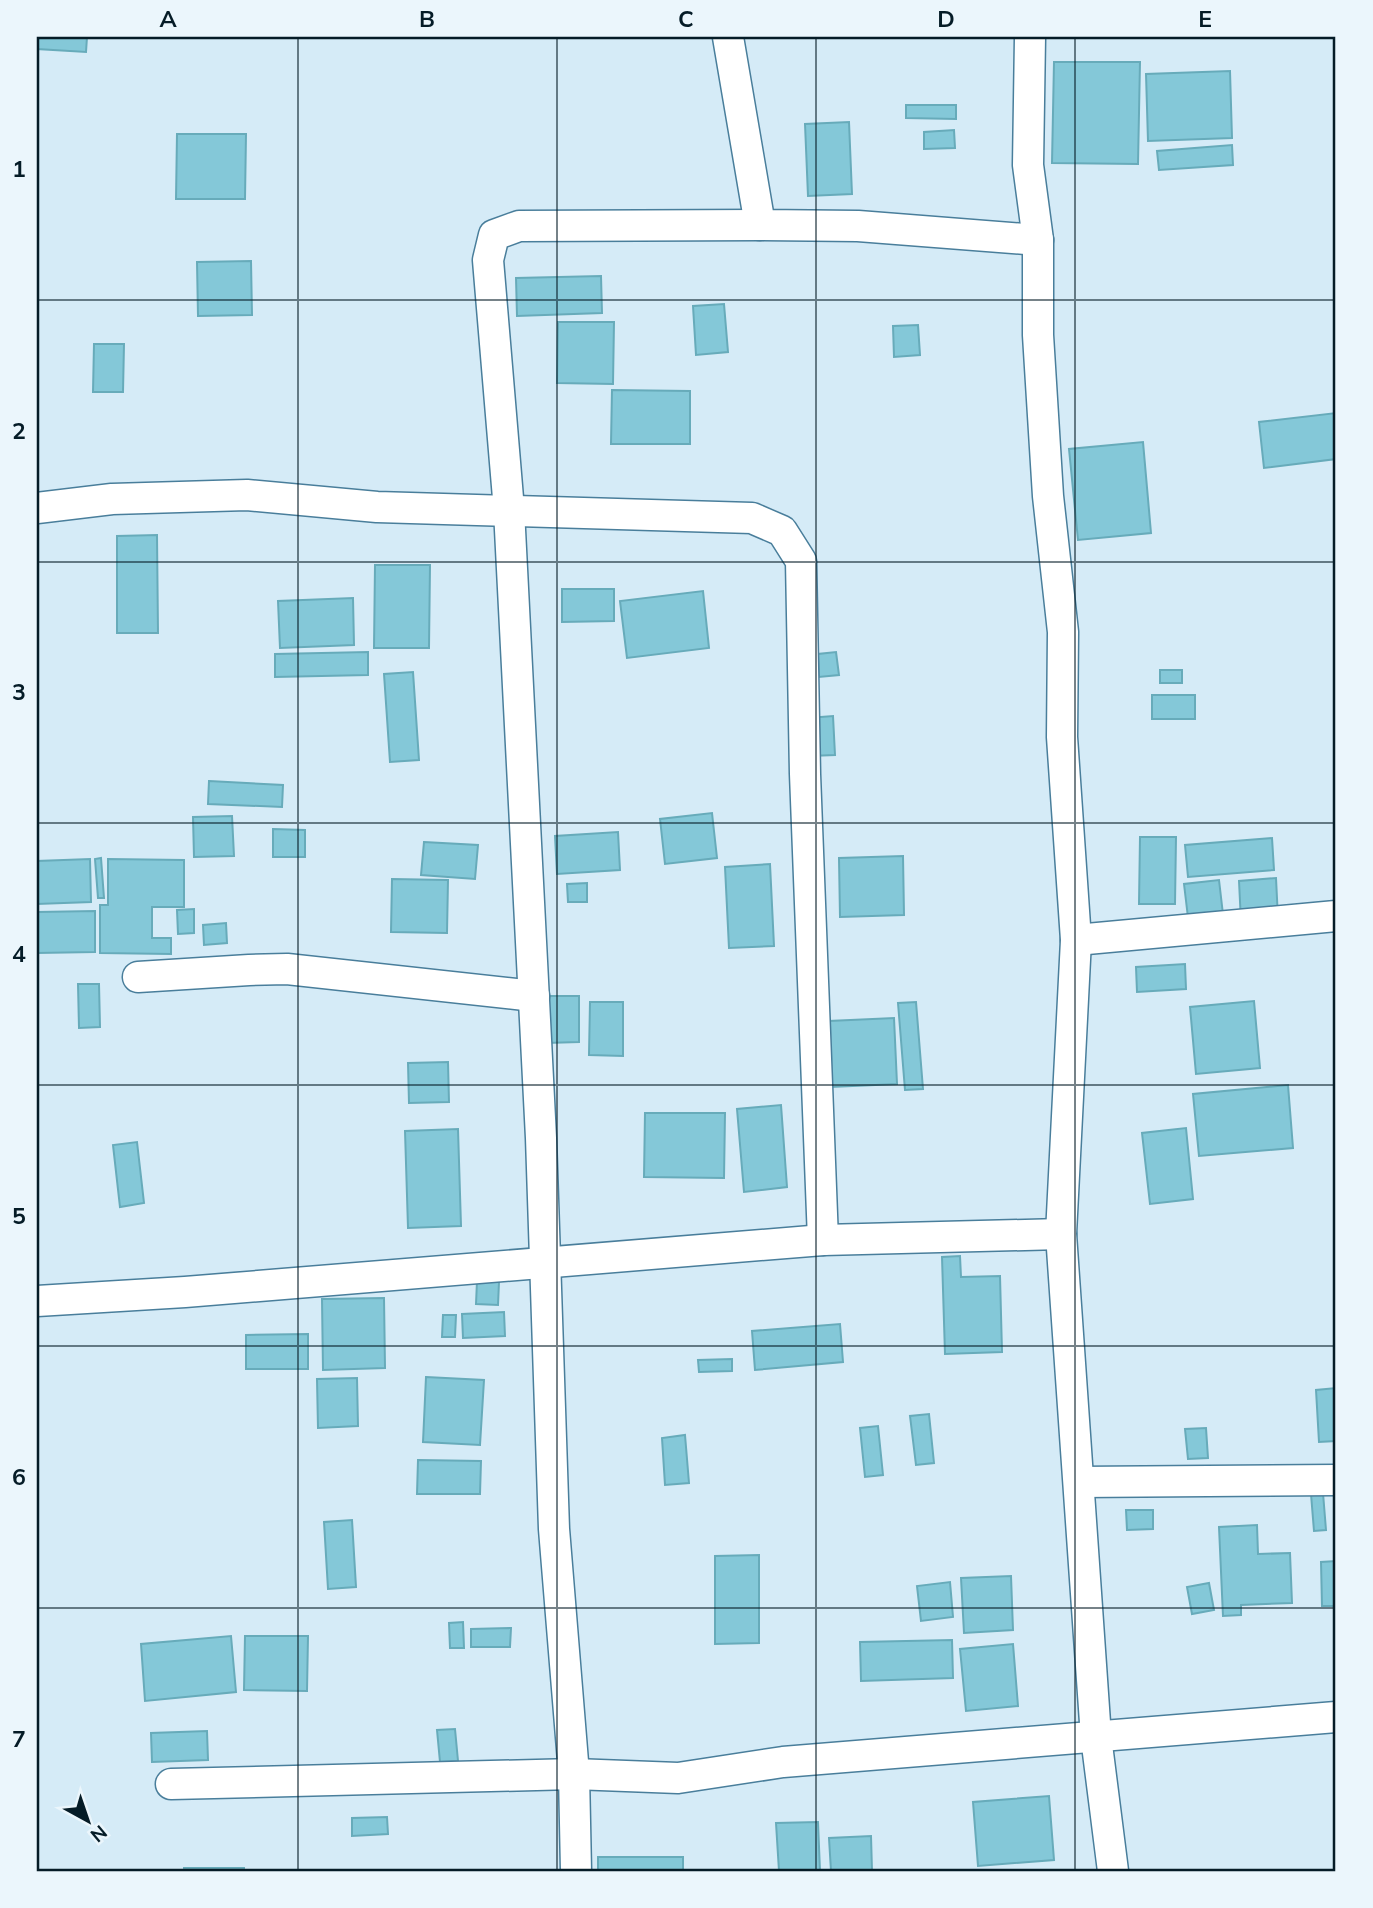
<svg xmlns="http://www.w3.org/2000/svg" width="1373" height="1908" font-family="Mulish,sans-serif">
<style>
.building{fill:#84c8d8;stroke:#67abba;stroke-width:2}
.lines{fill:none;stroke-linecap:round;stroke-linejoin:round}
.street-casing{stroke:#497e9b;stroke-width:33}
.street{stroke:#fff;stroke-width:30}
.grid{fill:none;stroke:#051c27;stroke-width:2;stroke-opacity:0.55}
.neatline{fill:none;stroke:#051c27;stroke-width:2.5}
.grid-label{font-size:23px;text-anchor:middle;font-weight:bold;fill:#051c27}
</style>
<rect width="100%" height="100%" fill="#d5ebf7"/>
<!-- building -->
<g class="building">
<polygon points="37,37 87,37 86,52 37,49"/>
<polygon points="1054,62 1140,62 1138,164 1052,163"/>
<polygon points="1230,71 1232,138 1148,141 1146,74"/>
<polygon points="906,105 956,105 956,119 906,118"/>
<polygon points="849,122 852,194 808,196 805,124"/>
<polygon points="954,130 955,148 924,149 924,132"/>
<polygon points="177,134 246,134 245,199 176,199"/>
<polygon points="1232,145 1233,165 1159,170 1157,151"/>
<polygon points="251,261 252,315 198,316 197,262"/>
<polygon points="601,276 602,313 517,316 516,278"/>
<polygon points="724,304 728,352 696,355 693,306"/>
<polygon points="558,322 614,322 613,384 557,383"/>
<polygon points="918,325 920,355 894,357 893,326"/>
<polygon points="94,344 124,344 123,392 93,392"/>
<polygon points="612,390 690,391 690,444 611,444"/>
<polygon points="1336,413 1336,459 1264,468 1259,422"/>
<polygon points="1143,442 1151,533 1078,540 1069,449"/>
<polygon points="157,535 158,633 117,633 117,536"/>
<polygon points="375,565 430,565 429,648 374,648"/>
<polygon points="562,589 614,589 614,621 562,622"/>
<polygon points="703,591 709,648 627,658 620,601"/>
<polygon points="353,598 354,645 280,648 278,601"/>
<polygon points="368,652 368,675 275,677 275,654"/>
<polygon points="836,652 839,675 819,677 818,654"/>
<rect x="1160" y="670" width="22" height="13"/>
<polygon points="413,672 419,760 390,762 384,674"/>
<rect x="1152" y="695" width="43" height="24"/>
<polygon points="833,716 835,755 810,756 808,718"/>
<polygon points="209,781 283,785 282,807 208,804"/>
<polygon points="712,813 717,858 665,864 660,819"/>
<polygon points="232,816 234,856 194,857 193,817"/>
<polygon points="273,829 305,830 305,857 273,857"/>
<polygon points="618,832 620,870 557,874 555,836"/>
<polygon points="1140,837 1176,837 1175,904 1139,904"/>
<polygon points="1272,838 1274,870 1188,877 1185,845"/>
<polygon points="424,842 478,845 475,879 421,875"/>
<polygon points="903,856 904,915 840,917 839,858"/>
<polygon points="101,858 104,898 98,898 95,859"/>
<polygon points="90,859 91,902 37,904 37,861"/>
<polygon points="108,859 184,860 184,907 152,907 152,938 171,938 171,954 100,953 100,905 108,905"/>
<polygon points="770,864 774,946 729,948 725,867"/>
<polygon points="1276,878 1278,919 1241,922 1239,881"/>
<polygon points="392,879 448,880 447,933 391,932"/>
<polygon points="1219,880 1224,923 1189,926 1184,884"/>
<polygon points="587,883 587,902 568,902 567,884"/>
<polygon points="194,909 194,933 178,934 177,910"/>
<polygon points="95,911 95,952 37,953 37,912"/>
<polygon points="226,923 227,943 204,945 203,925"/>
<polygon points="1185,964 1186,989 1137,992 1136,967"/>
<polygon points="78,984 99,984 100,1027 79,1028"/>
<polygon points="546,996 579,996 579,1042 546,1043"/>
<polygon points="1254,1001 1260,1068 1196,1074 1190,1007"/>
<polygon points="590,1002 623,1002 623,1056 589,1055"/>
<polygon points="916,1002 923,1089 905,1090 898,1003"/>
<polygon points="894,1018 897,1084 831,1087 829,1021"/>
<polygon points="448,1062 449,1102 409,1103 408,1063"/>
<polygon points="1288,1085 1293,1148 1199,1156 1193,1094"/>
<polygon points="781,1105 787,1187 744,1192 737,1109"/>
<polygon points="645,1113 725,1113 724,1178 644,1177"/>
<polygon points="1186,1128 1193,1199 1150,1204 1142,1133"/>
<polygon points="458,1129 461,1226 408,1228 405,1131"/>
<polygon points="137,1142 144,1203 120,1207 113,1145"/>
<polygon points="960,1256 961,1277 1000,1276 1002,1352 945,1354 942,1257"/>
<polygon points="477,1281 499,1282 498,1305 476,1304"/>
<polygon points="384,1298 385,1368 323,1370 322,1299"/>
<polygon points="504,1312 505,1336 463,1338 462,1314"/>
<polygon points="443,1315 456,1315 455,1337 442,1337"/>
<polygon points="840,1324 843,1362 755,1370 752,1331"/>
<polygon points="308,1334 308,1369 246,1369 246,1335"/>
<polygon points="732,1359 732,1371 699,1372 698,1360"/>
<polygon points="426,1377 484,1380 480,1445 423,1442"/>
<polygon points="357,1378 358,1426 318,1428 317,1379"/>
<polygon points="1336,1388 1336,1441 1319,1442 1316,1390"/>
<polygon points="929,1414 934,1463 916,1465 910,1416"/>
<polygon points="878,1426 883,1475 865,1477 860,1428"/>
<polygon points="1206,1428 1208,1458 1188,1459 1185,1429"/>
<polygon points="685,1435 689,1483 665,1485 662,1438"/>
<polygon points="418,1460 481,1461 480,1494 417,1494"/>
<polygon points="1323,1493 1326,1530 1314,1531 1311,1494"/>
<polygon points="1126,1510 1153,1510 1153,1529 1127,1530"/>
<polygon points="352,1520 356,1587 328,1589 324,1522"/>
<polygon points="1257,1525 1258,1554 1290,1553 1292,1603 1241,1605 1241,1615 1223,1616 1219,1527"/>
<polygon points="759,1555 759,1643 715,1644 715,1556"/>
<polygon points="1336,1561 1336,1606 1322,1606 1321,1562"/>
<polygon points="1011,1576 1013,1630 964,1633 961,1578"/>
<polygon points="950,1582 953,1617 921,1621 917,1586"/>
<polygon points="1209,1583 1214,1610 1192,1614 1187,1587"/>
<polygon points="463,1622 464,1648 450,1648 449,1623"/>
<polygon points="511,1628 510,1647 471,1647 471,1629"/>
<polygon points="231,1636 236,1692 145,1701 141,1644"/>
<polygon points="245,1636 308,1636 307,1691 244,1690"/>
<polygon points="952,1640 953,1678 861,1681 860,1642"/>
<polygon points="1013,1644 1018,1706 966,1711 960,1649"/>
<polygon points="455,1729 458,1761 440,1762 437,1730"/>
<polygon points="207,1731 208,1760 152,1762 151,1733"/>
<polygon points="1049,1796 1054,1860 978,1866 973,1802"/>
<polygon points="387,1817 388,1834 352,1836 352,1818"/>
<polygon points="818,1822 820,1871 779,1871 776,1823"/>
<polygon points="871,1836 872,1871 831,1871 829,1838"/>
<rect x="598" y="1857" width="85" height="14"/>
<rect x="184" y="1868" width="60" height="3"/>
</g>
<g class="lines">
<defs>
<g id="street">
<polyline points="728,37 760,225 858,226 1038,240"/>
<polyline points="1030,37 1028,165 1038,240 1038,335 1048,496 1063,632 1062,737 1076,940 1061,1234 1096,1737 1113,1871"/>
<polyline points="37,508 112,499 247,495 377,507 752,518 782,531 801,561 805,774 823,1240"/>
<polyline points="1076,940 1336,916"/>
<polyline points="138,977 249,970 287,969 534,996"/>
<polyline points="37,1301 185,1292 823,1240 1061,1234"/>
<polyline points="1079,1482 1336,1480"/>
<polyline points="171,1784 574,1774 678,1778 783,1762 1336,1717"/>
<polyline points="576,1871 574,1774 554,1529 541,1138 509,510 488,260 494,235 519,226 760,225"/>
</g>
</defs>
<!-- street casing -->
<use href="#street" class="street-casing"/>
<!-- street -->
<use href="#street" class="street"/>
</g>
<!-- grid -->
<path class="grid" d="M298,37V1871M557,37V1871M816,37V1871M1075,37V1871M37,300H1336M37,562H1336M37,823H1336M37,1085H1336M37,1346H1336M37,1608H1336"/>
<!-- border -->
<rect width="1373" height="1908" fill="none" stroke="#ebf6fc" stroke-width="77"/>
<!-- north arrow -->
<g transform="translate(88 1821) rotate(140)" stroke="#ebf6fc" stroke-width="5" paint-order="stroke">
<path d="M0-5L12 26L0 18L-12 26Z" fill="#051c27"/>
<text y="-10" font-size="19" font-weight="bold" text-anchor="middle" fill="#051c27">N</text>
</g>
<rect x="38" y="38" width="1296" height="1832" class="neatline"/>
<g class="grid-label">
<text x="168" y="27">A</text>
<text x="427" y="27">B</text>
<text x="686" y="27">C</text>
<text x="946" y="27">D</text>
<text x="1205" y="27">E</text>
<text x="19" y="177">1</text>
<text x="19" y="439">2</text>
<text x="19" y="700">3</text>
<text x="19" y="962">4</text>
<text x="19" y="1224">5</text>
<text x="19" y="1485">6</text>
<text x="19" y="1747">7</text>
</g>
</svg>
